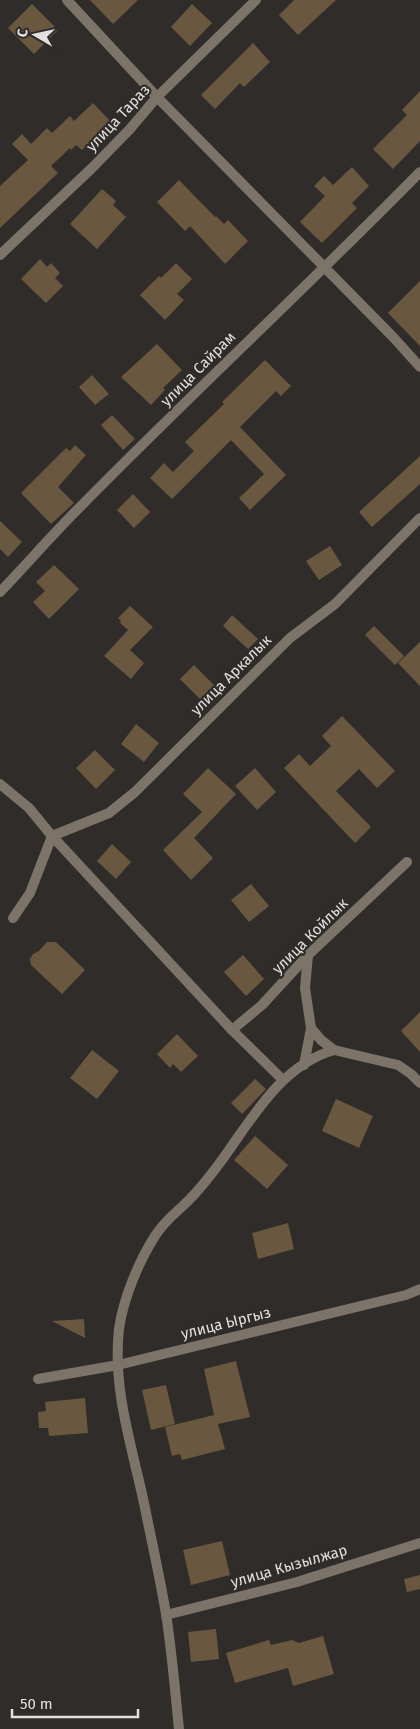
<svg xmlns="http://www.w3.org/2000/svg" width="420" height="1729" font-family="'Fira Sans',sans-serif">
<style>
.building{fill:#6a5740}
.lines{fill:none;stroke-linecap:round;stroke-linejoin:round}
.street{stroke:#7c7369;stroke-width:10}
.labels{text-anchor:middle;stroke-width:4.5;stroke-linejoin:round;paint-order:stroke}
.street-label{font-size:15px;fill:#e3e1df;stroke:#2f2c29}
</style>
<rect width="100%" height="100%" fill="#2f2c29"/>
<!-- building -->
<g class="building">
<polygon points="90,0 138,0 113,24"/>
<polygon points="294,0 336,0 298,35 279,15"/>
<polygon points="32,4 58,30 34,54 8,28"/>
<polygon points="192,4 212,23 190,46 171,27"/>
<polygon points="253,43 270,62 244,87 240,83 215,109 201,95"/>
<polygon points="420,91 420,141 393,169 373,149 407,115 402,110"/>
<polygon points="93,103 111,122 82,150 76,145 71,150 70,148 51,166 58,173 0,228 0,186 28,160 12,144 22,134 31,144 47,128 52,133 70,116 74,121"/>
<polygon points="352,167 369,186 352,203 357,208 322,243 300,222 325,196 314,186 324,176 333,185"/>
<polygon points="179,180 215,217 216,216 224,224 228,220 248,241 225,264 190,226 185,231 157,202"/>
<polygon points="102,189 116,201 113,205 126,217 97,249 70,224"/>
<polygon points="40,259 47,267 51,263 60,273 55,278 63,286 46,303 21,279"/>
<polygon points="176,263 192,279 177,294 184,300 165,320 140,295 159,276 161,278"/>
<polygon points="420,281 420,346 388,313"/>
<polygon points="157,344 182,370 163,388 165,390 151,405 121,377"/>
<polygon points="265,360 291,386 281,396 276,391 240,427 286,475 250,510 239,498 264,474 231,440 172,499 150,478 164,463 173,472 194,451 185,442 224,404 222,402"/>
<polygon points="92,375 109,394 95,405 79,387"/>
<polygon points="112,415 135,439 123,450 101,425"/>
<polygon points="75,445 86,455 58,487 74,503 51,524 21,493 66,448 70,451"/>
<polygon points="420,456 420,484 372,527 359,512"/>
<polygon points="133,494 150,512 134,528 117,510"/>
<polygon points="0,521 22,542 8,557 0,549"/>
<polygon points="330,546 342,565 319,580 306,561"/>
<polygon points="54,565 79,589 49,619 33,602 45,591 36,582"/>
<polygon points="130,606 153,627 130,650 144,663 131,679 104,656 128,630 120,623 121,621 118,618"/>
<polygon points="232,615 258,639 248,649 223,626"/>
<polygon points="374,626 404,656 395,665 365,635"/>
<polygon points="420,642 420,686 398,663"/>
<polygon points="194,665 215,686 201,700 180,679"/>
<polygon points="342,716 395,771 377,788 359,769 336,791 371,827 355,843 284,768 299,754 310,766 331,746 322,736"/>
<polygon points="136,724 159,743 144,762 121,744"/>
<polygon points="95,750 115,770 96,789 76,768"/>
<polygon points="208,768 236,794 194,838 213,858 191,880 163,850 202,812 183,794"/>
<polygon points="255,768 276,792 257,810 235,786"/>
<polygon points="112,844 131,862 116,879 97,861"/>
<polygon points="251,884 269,906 249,922 231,900"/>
<polygon points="47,942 56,942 85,970 62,994 31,965 30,959 33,954 39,951"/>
<polygon points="243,955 264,979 246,996 224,972"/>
<polygon points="420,1012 420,1052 401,1031"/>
<polygon points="177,1034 198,1056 181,1072 173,1064 170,1068 157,1054"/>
<polygon points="92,1050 119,1071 97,1099 70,1078"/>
<polygon points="255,1079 266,1089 242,1114 231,1103"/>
<polygon points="336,1099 373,1116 359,1148 322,1131"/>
<polygon points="255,1136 288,1165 267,1189 234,1160"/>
<polygon points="288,1223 294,1249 258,1259 252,1233"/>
<polygon points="84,1319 85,1338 52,1321"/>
<polygon points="236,1361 250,1417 218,1424 225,1449 182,1460 180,1454 172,1456 165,1427 214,1415 204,1369"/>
<polygon points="166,1385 175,1424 151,1430 142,1390"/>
<polygon points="85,1398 88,1433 49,1436 48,1428 39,1428 38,1412 46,1411 45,1402"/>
<polygon points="222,1541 230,1575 191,1585 183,1550"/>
<polygon points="420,1575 420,1589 407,1592 404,1579"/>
<polygon points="216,1629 219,1659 191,1662 188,1632"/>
<polygon points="323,1636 334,1674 293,1686 288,1668 235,1683 226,1653 269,1640 271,1645 292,1640 299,1643"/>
</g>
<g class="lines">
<!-- street -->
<g class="street">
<polyline points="67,0 157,97 394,338 420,367"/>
<polyline points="0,255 92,168 130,129 157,97 256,0"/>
<path d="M0,592C26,565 51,536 78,509C190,395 308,286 420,172"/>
<polyline points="0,784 29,808 52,836 232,1030 283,1080"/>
<polyline points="13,918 30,893 52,836 109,813 135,792 290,638 335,604 420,518"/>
<polyline points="311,1028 321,1040 334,1050 398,1065 411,1074 420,1083"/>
<polyline points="232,1030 262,1005 308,955 407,862"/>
<polyline points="304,1065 311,1028 305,988 308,955"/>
<polyline points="38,1379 118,1365 406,1295 420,1289"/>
<polyline points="166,1615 297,1582 420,1543"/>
<path d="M179,1729C175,1691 172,1652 166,1614C160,1578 152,1543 145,1508C133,1449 112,1390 119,1329C123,1299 139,1261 155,1236C164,1221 177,1212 189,1200C200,1189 210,1176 219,1164C251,1121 279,1066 334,1050"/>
</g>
</g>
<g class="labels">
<!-- street labels -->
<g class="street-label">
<text transform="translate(118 118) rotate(-47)" y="5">улица Тараз</text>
<text transform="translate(198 369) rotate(-45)" y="5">улица Сайрам</text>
<text transform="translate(231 675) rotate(-45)" y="5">улица Аркалык</text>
<text transform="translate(310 936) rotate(-45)" y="5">улица Койлык</text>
<text transform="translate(226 1323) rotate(-14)" y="5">улица Ыргыз</text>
<text transform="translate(289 1566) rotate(-16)" y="5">улица Кызылжар</text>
</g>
</g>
<!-- north arrow -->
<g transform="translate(35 35) rotate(279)" stroke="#2f2c29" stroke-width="4" paint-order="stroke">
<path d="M0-4L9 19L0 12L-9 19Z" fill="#e3e1df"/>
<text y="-8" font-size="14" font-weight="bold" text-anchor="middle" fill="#e3e1df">С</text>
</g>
<!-- scale -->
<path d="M12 1709v8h126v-8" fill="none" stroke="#e3e1df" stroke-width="2.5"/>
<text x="20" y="1709" font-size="15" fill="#e3e1df" stroke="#2f2c29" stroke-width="4" paint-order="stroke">50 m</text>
</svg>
